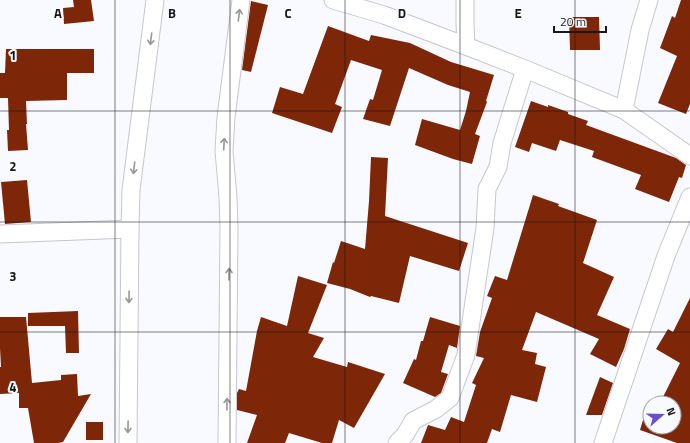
<svg xmlns="http://www.w3.org/2000/svg" width="690" height="443" font-family="'Titillium Web',sans-serif">
<style>
.building{fill:#7d2608}
.lines{fill:none;stroke-linecap:round;stroke-linejoin:round}
.minor-casing{stroke:#c6c7cf;stroke-width:19}
.minor{stroke:#fff;stroke-width:17}
.oneway{stroke:#979798}
.grid{fill:none;stroke:#18181b;stroke-width:1;stroke-opacity:0.55}
.grid-label{font-size:13px;text-anchor:middle;font-weight:bold;fill:#18181b;stroke:#f9faff;stroke-width:4;stroke-linejoin:round;paint-order:stroke}
</style>
<rect width="100%" height="100%" fill="#f9faff"/>
<!-- building -->
<g class="building">
<polygon points="73,0 91,0 94,21 64,24 63,8 74,7"/>
<polygon points="681,0 690,0 690,104 686,114 658,103 677,56 660,48 672,16 675,18"/>
<polygon points="251,1 268,5 251,72 242,70"/>
<polygon points="569,17 599,17 600,50 570,50"/>
<polygon points="328,26 369,41 371,35 410,43 451,62 494,75 486,101 487,102 475,134 480,136 472,164 453,159 415,145 422,119 460,130 466,111 470,92 448,85 409,68 390,126 363,119 370,99 373,100 382,70 351,60 335,104 342,107 332,133 272,113 280,87 303,94"/>
<polygon points="6,49 94,49 94,73 67,73 67,100 26,101 27,124 26,124 28,150 8,151 7,130 9,130 8,98 0,98 0,73 5,73"/>
<polygon points="531,101 548,107 548,105 568,112 568,114 588,121 586,125 676,158 686,165 682,178 679,177 669,202 635,189 641,175 592,157 594,151 560,140 556,151 532,143 529,152 515,147"/>
<polygon points="371,157 388,158 385,216 468,243 459,271 410,256 399,303 371,296 370,297 350,289 327,283 333,262 334,263 341,241 365,249 369,201"/>
<polygon points="27,180 31,222 5,224 1,182"/>
<polygon points="533,195 559,204 558,206 597,220 583,263 614,277 597,315 630,329 624,349 616,367 590,354 599,339 536,312 522,350 537,353 535,364 546,367 537,402 511,395 500,432 492,429 487,443 421,443 428,425 445,430 451,417 464,422 476,385 472,383 484,358 476,356 480,332 492,298 487,296 495,276 507,280"/>
<polygon points="298,276 327,285 308,333 324,338 313,357 347,367 348,362 385,374 354,428 339,420 332,443 322,443 289,433 285,443 247,443 257,415 237,410 237,393 239,389 246,391 257,331 261,317 287,326"/>
<polygon points="690,298 690,443 677,443 640,430 646,410 650,411 650,427 674,427 674,403 660,403 680,363 656,349 668,329 673,332"/>
<polygon points="78,311 79,353 66,353 65,326 28,326 28,313"/>
<polygon points="0,317 26,317 32,383 61,380 61,375 77,374 78,396 91,394 63,442 58,443 34,443 28,408 19,408 19,393 0,394 0,367 1,367 0,348"/>
<polygon points="430,317 460,326 457,348 449,345 441,372 448,374 441,393 435,397 403,383 414,359 416,360 421,341 423,341"/>
<polygon points="600,377 613,383 602,415 586,415"/>
<rect x="86" y="422" width="17" height="18"/>
</g>
<g class="lines">
<defs>
<g id="minor">
<polyline points="333,0 384,15 466,46 525,69 624,110"/>
<polyline points="465,0 465,23 466,46"/>
<polyline points="649,0 640,30 624,110 690,156"/>
<polyline points="0,234 130,229"/>
<polyline points="128,443 130,229 131,190 155,0"/>
<polyline points="227,443 229,228 228,197 224,151 226,117 241,0"/>
<polyline points="397,443 405,435 413,421 436,409 450,398 466,355 485,228 487,189 498,167 502,143 525,69"/>
<polyline points="603,443 666,256 690,197"/>
</g>
</defs>
<!-- minor casing -->
<use href="#minor" class="minor-casing"/>
<!-- minor -->
<use href="#minor" class="minor"/>
</g>
<!-- one-way arrows -->
<defs><path id="oneway-shaft" d="M-6 0H5M1.5-3L5.5 0L1.5 3" fill="none" stroke-width="1.6" stroke-linecap="round" stroke-linejoin="round"/></defs>
<g class="oneway">
<use href="#oneway-shaft" transform="translate(239 15) rotate(-83)"/>
<use href="#oneway-shaft" transform="translate(151 39) rotate(97)"/>
<use href="#oneway-shaft" transform="translate(224 144) rotate(-87)"/>
<use href="#oneway-shaft" transform="translate(134 168) rotate(97)"/>
<use href="#oneway-shaft" transform="translate(229 274) rotate(-89)"/>
<use href="#oneway-shaft" transform="translate(129 297) rotate(91)"/>
<use href="#oneway-shaft" transform="translate(227 404) rotate(-89)"/>
<use href="#oneway-shaft" transform="translate(128 427) rotate(91)"/>
</g>
<!-- grid -->
<path class="grid" d="M115,0V443M230,0V443M345,0V443M460,0V443M575,0V443M0,111H690M0,222H690M0,332H690"/>
<g class="grid-label">
<text x="58" y="18">A</text>
<text x="172" y="18">B</text>
<text x="288" y="18">C</text>
<text x="402" y="18">D</text>
<text x="518" y="18">E</text>
<text x="13" y="60">1</text>
<text x="13" y="171">2</text>
<text x="13" y="281">3</text>
<text x="13" y="392">4</text>
</g>
<!-- north arrow -->
<g transform="translate(662 415) rotate(70)"><circle r="19" fill="#f9faff" stroke="#9fa0a4"/>
<path d="M0-3L7 15L0 10L-7 15Z" fill="#6850c9"/>
<text y="-6" font-size="11" font-weight="bold" text-anchor="middle" fill="#18181b">N</text>
</g>
<!-- scale -->
<path d="M554 26v6h52v-6" fill="none" stroke="#18181b" stroke-width="2"/>
<text x="560" y="26" font-size="12" fill="#18181b" stroke="#f9faff" stroke-width="3" paint-order="stroke">20 m</text>
</svg>
